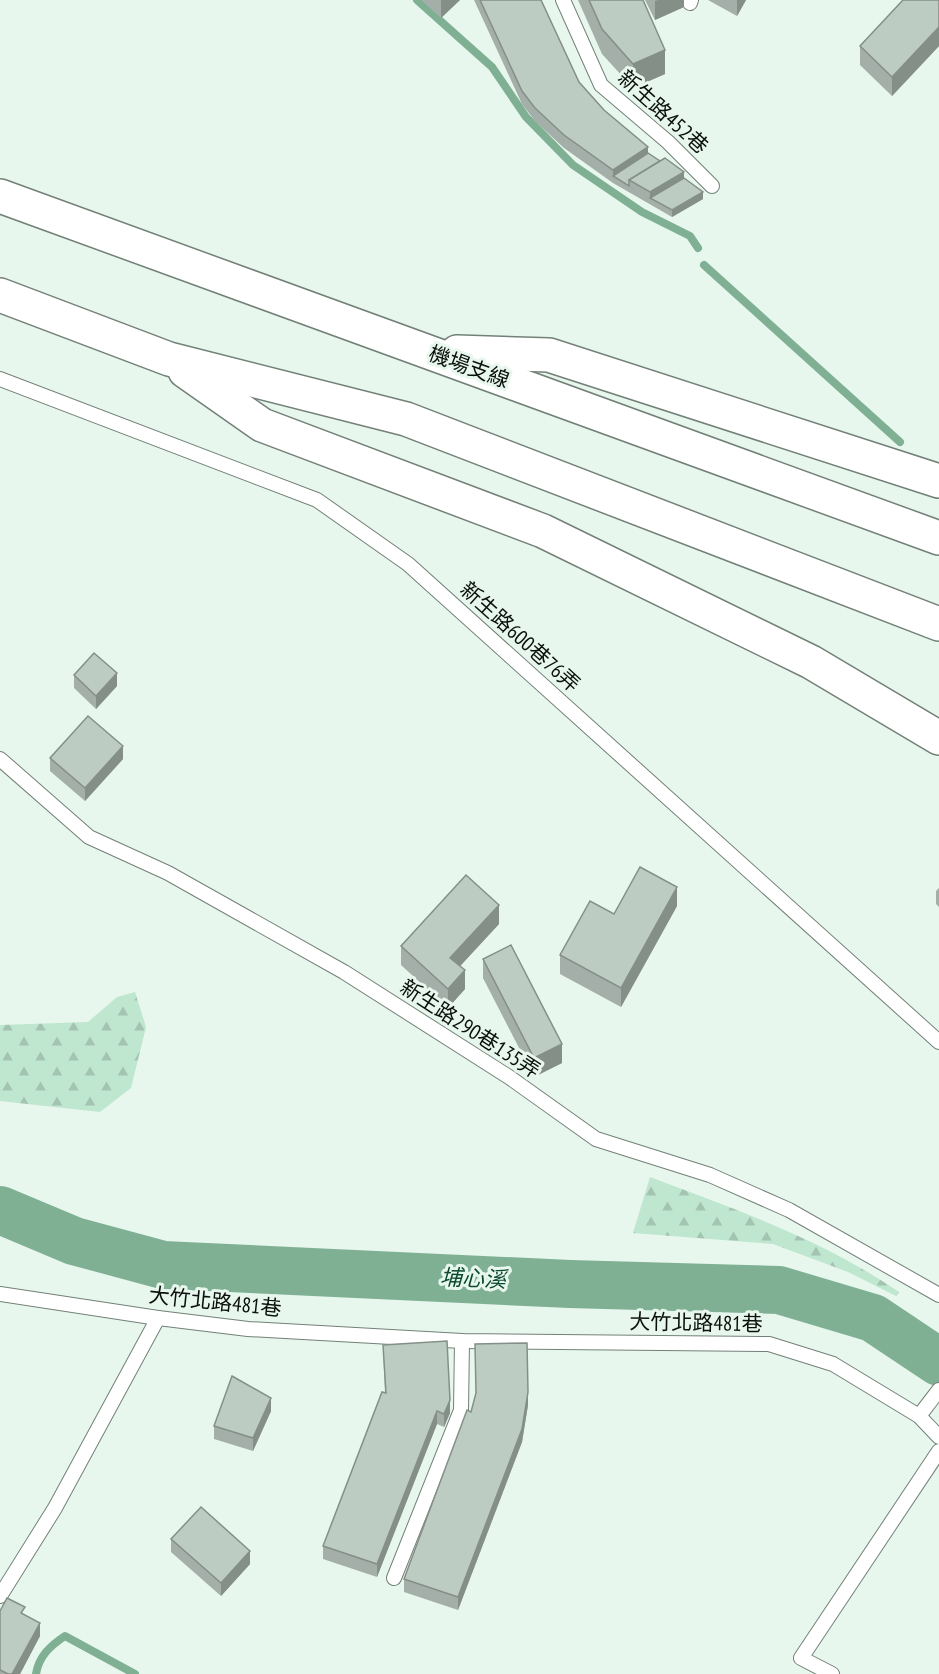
<svg xmlns="http://www.w3.org/2000/svg" width="939" height="1674" font-family="'PT Sans Narrow','Noto Sans TC',sans-serif">
<style>
.forest{fill:url(#forest-firs)}
.lines{fill:none;stroke-linecap:round;stroke-linejoin:round}
.stream{stroke:#7fb094;stroke-width:8}
.river{stroke:#7fb094;stroke-width:48}
.lane-casing{stroke:#738078;stroke-width:16}
.highway-casing{stroke:#738078;stroke-width:36}
.lane{stroke:#fff;stroke-width:14}
.highway{stroke:#fff;stroke-width:33}
.wall{fill:#a3afa8}
.shaded-wall{fill:#848f88}
.building{fill:#bdccc3;stroke:#848f88;stroke-width:1.5}
.labels{text-anchor:middle;stroke-width:6;stroke-linejoin:round;paint-order:stroke}
.street-label{font-size:21px;fill:#0b100d;stroke:#e7f7ed}
.water-label{font-size:22px;font-style:italic;fill:#0c4a2f;stroke:#e7f7ed}
</style>
<defs>
<pattern id="forest-firs" width="22" height="20" patternUnits="userSpaceOnUse" patternTransform="scale(1.5)"><rect width="22" height="20" fill="#bfe6cf"/><path d="M5 1l3.5 6h-7zM16 11l3.5 6h-7z" fill="#a3c4b1"/></pattern>
</defs>
<rect width="100%" height="100%" fill="#e7f7ed"/>
<!-- forest -->
<g class="forest">
<polygon points="135,992 146,1027 131,1088 100,1112 0,1101 0,1025 88,1022 117,997"/>
<path d="M650,1177C735,1209 823,1240 899,1292L896,1296L848,1272L773,1244L633,1233Z"/>
</g>
<g class="lines">
<!-- stream -->
<g class="stream">
<polyline points="417,0 492,67 526,117 573,165 642,212 690,236 698,248"/>
<polyline points="704,265 900,442"/>
<path d="M36,1674C39,1656 50,1646 65,1636L135,1674"/>
</g>
<!-- river -->
<polyline class="river" points="0,1210 74,1241 163,1265 570,1284 779,1290 873,1318 939,1362"/>
<defs>
<g id="lane">
<polyline points="563,0 601,85 668,142 712,186"/>
<polyline points="690,3 691,0"/>
<polyline points="0,379 317,500 408,564 939,1042"/>
<polyline points="0,759 89,837 168,873 344,972 509,1077 596,1139 710,1175 789,1210 939,1295"/>
<polyline points="0,1294 158,1318 248,1329 462,1341 769,1344 833,1364 919,1416 939,1437"/>
<polyline points="919,1416 939,1390"/>
<polyline points="394,1578 461,1410 462,1341"/>
<polyline points="0,1596 55,1508 158,1318"/>
<polyline points="832,1674 801,1658 939,1451"/>
</g>
<g id="highway">
<polyline points="0,196 939,538"/>
<polyline points="0,295 169,359 406,419 939,624"/>
<polyline points="457,352 549,355 939,481"/>
<polyline points="185,371 262,425 543,531 811,662 939,738"/>
</g>
</defs>
<!-- lane casing -->
<use href="#lane" class="lane-casing"/>
<!-- highway casing -->
<use href="#highway" class="highway-casing"/>
<!-- lane -->
<use href="#lane" class="lane"/>
<!-- highway -->
<use href="#highway" class="highway"/>
</g>
<!-- wall -->
<g class="wall">
<polygon points="421,0 460,0 441,18"/>
<polygon points="474,0 541,0 579,82 604,110 648,153 684,178 703,199 672,217 613,183 564,148 535,121 522,104"/>
<polygon points="578,0 643,0 665,74 633,88 602,54"/>
<polygon points="645,0 684,0 684,7 655,20"/>
<polygon points="708,0 746,0 737,16"/>
<polygon points="939,0 939,46 892,96 860,65 860,46"/>
<polygon points="74,675 117,686 96,709 74,688"/>
<polygon points="50,758 123,759 85,801 50,771"/>
<polygon points="939,888 939,907 936,904 936,891"/>
<polygon points="677,906 621,1007 560,974 560,955 614,914"/>
<polygon points="499,924 460,966 465,989 448,1008 401,965 401,946"/>
<polygon points="483,959 562,1063 534,1077 483,978"/>
<polygon points="383,1345 450,1413 444,1427 437,1424 377,1577 323,1559 323,1546 385,1393"/>
<polygon points="528,1405 522,1442 458,1610 404,1592 404,1579 471,1412"/>
<polygon points="271,1411 253,1451 214,1439 214,1426"/>
<polygon points="171,1539 250,1564 221,1596 171,1552"/>
<polygon points="0,1611 25,1615 40,1636 20,1674 0,1674"/>
</g>
<!-- shaded-wall -->
<g class="shaded-wall">
<polygon points="441,0 460,0 441,18"/>
<polygon points="658,0 684,0 684,7 655,20 655,1"/>
<polygon points="737,0 746,0 737,16"/>
<polygon points="939,27 939,46 892,96 892,77"/>
<polygon points="665,50 665,74 633,88 633,64"/>
<polygon points="648,147 648,160 613,176 613,183 613,170"/>
<polygon points="684,172 684,185 650,198 650,205 650,192"/>
<polygon points="703,192 703,199 672,217 672,210"/>
<polygon points="117,673 117,686 96,709 96,696"/>
<polygon points="123,746 123,759 85,801 85,788"/>
<polygon points="677,887 677,906 621,1007 621,988"/>
<polygon points="499,905 499,924 450,977 450,958"/>
<polygon points="465,970 465,989 448,1008 448,989"/>
<polygon points="562,1044 562,1063 534,1077 534,1058"/>
<polygon points="528,1392 528,1405 522,1442 458,1610 458,1597"/>
<polygon points="271,1398 271,1411 253,1451 253,1438"/>
<polygon points="450,1400 450,1413 444,1427 444,1414"/>
<polygon points="437,1411 437,1424 377,1577 377,1564"/>
<polygon points="250,1551 250,1564 221,1596 221,1583"/>
<polygon points="40,1623 40,1636 20,1674 12,1674"/>
</g>
<!-- building -->
<g class="building">
<polygon points="480,0 541,0 579,82 604,110 648,147 613,170 564,135 535,108 522,91"/>
<polygon points="589,0 643,0 665,50 633,64 602,29"/>
<polygon points="903,0 939,0 939,27 892,77 860,46"/>
<polygon points="648,153 660,161 629,180 629,186 613,176"/>
<polygon points="665,158 684,172 650,192 629,180"/>
<polygon points="684,178 703,192 672,210 650,198"/>
<polygon points="94,653 117,673 96,696 74,675"/>
<polygon points="88,716 123,746 85,788 50,758"/>
<polygon points="640,867 677,887 621,988 560,955 590,901 614,914"/>
<polygon points="466,875 499,905 450,958 465,970 448,989 401,946"/>
<polygon points="511,945 562,1044 534,1058 483,959"/>
<polygon points="447,1341 450,1400 444,1414 437,1411 377,1564 323,1546 382,1392 386,1393 383,1345"/>
<polygon points="527,1343 528,1392 522,1429 458,1597 404,1579 467,1410 471,1412 476,1393 475,1344"/>
<polygon points="232,1376 271,1398 253,1438 214,1426"/>
<polygon points="201,1507 250,1551 221,1583 171,1539"/>
<polygon points="7,1598 25,1607 21,1613 40,1623 12,1674 8,1674 0,1670 0,1611"/>
</g>
<g class="labels">
<!-- street labels -->
<g class="street-label">
<text transform="translate(663 112) rotate(42)" y="7">新生路452巷</text>
<text transform="translate(469 367) rotate(20)" y="7">機場支線</text>
<text transform="translate(520 637) rotate(42)" y="7">新生路600巷76弄</text>
<text transform="translate(470 1029) rotate(33)" y="7">新生路290巷135弄</text>
<text transform="translate(215 1302) rotate(6)" y="7">大竹北路481巷</text>
<text transform="translate(696 1323) rotate(1)" y="7">大竹北路481巷</text>
</g>
<!-- water labels -->
<g class="water-label">
<text transform="translate(473 1278) rotate(2)" y="8">埔心溪</text>
</g>
</g>
</svg>
